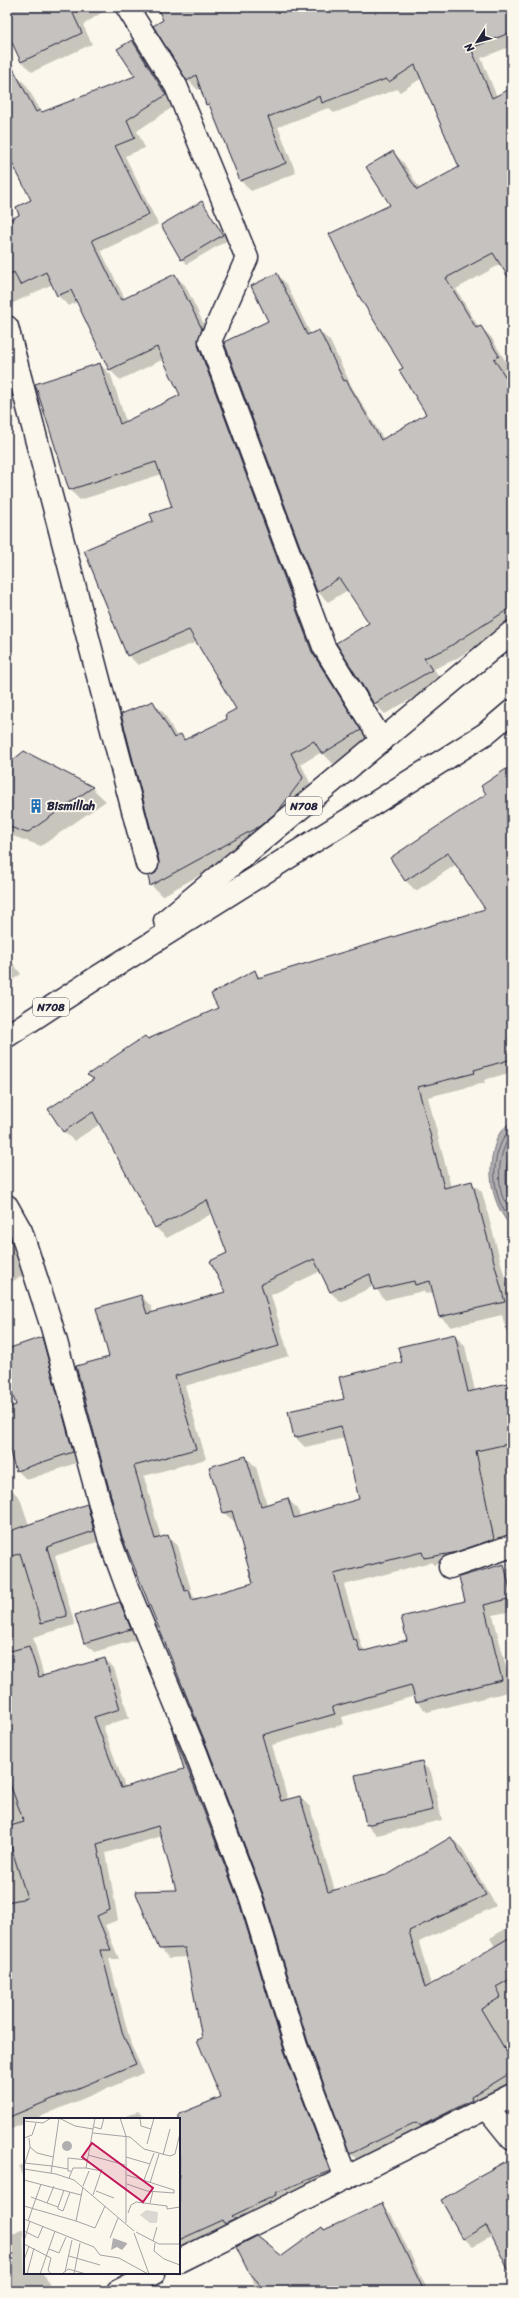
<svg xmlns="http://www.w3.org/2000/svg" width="519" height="2298" font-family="Sriracha,sans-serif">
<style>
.water{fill:#b1aeb0;stroke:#787681}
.shadow{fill:#0003}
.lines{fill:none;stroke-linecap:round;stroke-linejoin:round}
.shore{stroke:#5b5a6a;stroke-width:1}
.building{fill:#c6c2c0;stroke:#22223b}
.minor-casing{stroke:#22223b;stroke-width:25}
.trunk-casing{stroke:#22223b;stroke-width:25}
.minor{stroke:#fbf7ec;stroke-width:22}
.trunk{stroke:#fbf7ec;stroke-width:22}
.labels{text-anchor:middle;stroke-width:4;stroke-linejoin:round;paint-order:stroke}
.shield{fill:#fbf7ec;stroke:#636270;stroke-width:1}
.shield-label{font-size:11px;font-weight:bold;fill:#22223b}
.poi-label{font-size:12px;font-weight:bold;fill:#22223b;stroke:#fbf7ec;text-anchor:start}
.inset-road{fill:none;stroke:#a4a2a5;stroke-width:1}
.view{fill:#c2185b;fill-opacity:0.15;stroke:#c2185b;stroke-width:2}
.inset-edge{fill:none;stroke:#22223b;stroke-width:2}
</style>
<rect width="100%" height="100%" fill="#fbf7ec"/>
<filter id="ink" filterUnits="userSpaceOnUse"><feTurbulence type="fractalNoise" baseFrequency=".025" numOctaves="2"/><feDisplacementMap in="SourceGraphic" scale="8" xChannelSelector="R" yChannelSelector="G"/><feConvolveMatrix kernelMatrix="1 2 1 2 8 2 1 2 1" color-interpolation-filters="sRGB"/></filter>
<g filter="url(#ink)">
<!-- water -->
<path class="water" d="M512,1120V1228C490,1202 485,1168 498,1136C501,1130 508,1125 512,1120Z"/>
<!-- shadow -->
<g class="shadow">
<polygon points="7,7 110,7 83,25 92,44 32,72 21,61 7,30"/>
<polygon points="158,7 512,7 512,46 481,58 497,97 512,89 512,281 501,264 456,289 479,328 481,327 491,337 509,367 504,370 512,382 512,624 454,660 434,669 442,681 385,714 374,703 370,624 348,590 328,602 318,592 225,343 270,321 277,274 287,285 311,335 319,331 330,341 352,387 384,440 427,414 405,368 391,206 393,152 403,162 420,189 460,168 422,78 400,92 397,89 334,113 328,108 278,127 296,173 251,191 241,181 202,88 198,90 188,80"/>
<polygon points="132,41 143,51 176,105 137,131 145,148 125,156 158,224 101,251 125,299 174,275 185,285 212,341 371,741 333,764 322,752 301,764 313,789 271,836 162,896 151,885 149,877 157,873 160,861 153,703 164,713 177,737 181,735 186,740 228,720 237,709 197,642 138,665 128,655 154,522 174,507 162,474 80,500 70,490 100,364 111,375 126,422 182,395 164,359 120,380 110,370 77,302 69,306 58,296 53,284 7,306 7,222 21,215 32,200 7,151 7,79 16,75 26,85 42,113 137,77"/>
<polygon points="201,202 228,240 187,264 182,259"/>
<polygon points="24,753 92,788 106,801 41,846 7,834 7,766"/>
<polygon points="512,767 512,1072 484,1080 485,1083 428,1097 451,1187 471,1182 482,1192 509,1293 512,1293 512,1354 502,1315 451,1327 440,1317 434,1292 426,1294 423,1291 385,1300 374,1286 341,1302 330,1292 321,1271 271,1295 289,1356 185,1386 206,1459 144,1476 161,1538 168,1536 178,1546 193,1596 197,1600 254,1584 236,1523 224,1513 210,1467 246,1457 256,1467 267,1505 288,1499 298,1509 300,1518 360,1500 345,1438 305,1447 295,1437 345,1400 403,1363 455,1335 465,1346 475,1391 512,1383 512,1537 434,1565 431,1562 344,1585 362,1647 366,1651 408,1641 466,1602 461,1580 512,1568 512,1611 493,1615 512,1691 427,1712 417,1702 415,1696 342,1717 344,1724 272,1745 288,1800 300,1797 310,1807 335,1891 390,1875 451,1838 462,1848 496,1906 419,1942 431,1985 495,1947 490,1938 512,1925 512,2088 361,2164 351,2154 309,2042 264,1893 209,1748 123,1537 111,1357 141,1296 151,1306 153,1313 226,1292 228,1253 213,1213 167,1238 156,1228 100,1124 74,1141 63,1131 94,1080 89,1075 148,1040 220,1009 255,971 261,978 487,909 457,864 416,891 406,881 391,858 488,794"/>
<polygon points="7,955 21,974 7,984"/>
<polygon points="7,1234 26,1274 7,1284"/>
<polygon points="41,1338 51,1348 82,1461 27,1480 17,1470 7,1441 7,1410 18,1406 7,1375 7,1350"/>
<polygon points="11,1489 20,1498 29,1525 87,1505 96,1514 103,1540 55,1556 75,1625 33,1637 44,1677 105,1659 114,1668 129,1718 103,1726 125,1787 185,1770 173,1729 180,1736 248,1912 338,2180 179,2254 179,2187 222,2097 203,2039 187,1957 169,1958 160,1948 178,1891 162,1836 106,1853 118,1920 105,1925 119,1959 109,1959 131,2045 144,2073 35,2119 25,2119 25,2123 7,2131 7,1490"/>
<polygon points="119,1603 130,1613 140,1639 94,1652 84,1642"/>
<polygon points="421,1762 431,1772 442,1820 377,1835 367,1825"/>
<polygon points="138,2111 147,2119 120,2119"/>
<polygon points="512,2159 512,2275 492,2236 473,2247 464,2238"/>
<polygon points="25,2163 25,2180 19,2166"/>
<polygon points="382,2205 391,2214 428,2291 258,2291 237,2247 282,2257 324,2231"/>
<polygon points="23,2229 25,2273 44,2273 52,2291 7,2291 7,2237"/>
</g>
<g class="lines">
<!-- shore -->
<g class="shore">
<path d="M512,1126C495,1146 491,1172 498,1197C500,1205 507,1214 512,1222"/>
<path d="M512,1134C499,1149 497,1176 502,1196C504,1201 509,1207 512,1212"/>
<path d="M512,1143C507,1162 501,1183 512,1201"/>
</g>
</g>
<!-- building -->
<g class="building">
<polygon points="7,7 70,7 82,33 21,62 7,32"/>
<polygon points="157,7 512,7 512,32 471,48 492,98 512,88 512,283 493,253 446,278 476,328 481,326 499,356 494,359 512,387 512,607 444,650 424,658 432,670 374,704 336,643 369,623 339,578 317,592 224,342 268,321 251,286 277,273 307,335 319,330 344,381 346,380 381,440 426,414 399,370 403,368 359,296 329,234 390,205 366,167 393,151 417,190 459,167 415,65 389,82 386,79 322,103 320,96 268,117 286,163 240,181 209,104 206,105 196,75 187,81 153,26 163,20"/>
<polygon points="132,40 166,95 127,120 135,138 115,146 149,214 92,240 121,300 175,274 202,329 198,345 312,652 361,730 322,754 314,741 291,753 303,778 279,810 260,826 150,886 148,876 156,873 159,861 121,714 153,701 174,738 181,734 184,740 227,719 225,715 236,709 189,630 127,656 84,550 153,521 150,514 172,507 156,462 69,490 35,384 100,363 120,424 180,395 157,347 109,370 71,290 57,296 46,272 20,285 14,272 7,276 7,221 19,215 16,207 31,200 7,153 7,57 36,112 40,110 42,112 135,76 117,49"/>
<polygon points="202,201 223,235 181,260 161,225"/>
<polygon points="24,751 93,787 27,833 7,826 7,765"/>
<polygon points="512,765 512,1059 474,1070 475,1073 418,1087 444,1188 472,1181 505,1302 439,1317 430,1281 415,1285 414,1281 374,1290 370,1274 330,1292 314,1259 261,1284 279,1346 175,1376 196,1449 134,1466 155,1539 168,1535 185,1591 189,1590 192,1600 253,1583 232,1511 223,1513 209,1467 246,1456 261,1506 288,1498 294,1518 359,1499 341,1426 294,1438 288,1411 344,1399 339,1377 402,1362 398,1347 455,1334 468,1392 512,1382 512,1443 476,1451 494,1539 453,1553 424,1558 422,1552 334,1574 353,1640 356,1639 360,1652 407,1640 401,1617 465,1601 459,1577 504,1564 512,1598 484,1605 502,1680 416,1702 411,1685 332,1707 335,1714 262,1735 281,1801 300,1796 328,1892 389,1874 451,1837 486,1895 409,1931 425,1988 512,1936 512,1978 496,1987 501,1997 481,2009 512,2061 512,2072 471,2097 472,2100 421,2126 416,2122 350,2154 308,2042 263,1894 208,1749 122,1537 76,1366 109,1357 96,1308 141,1295 147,1314 225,1292 210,1261 227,1253 207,1200 155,1228 93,1112 63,1132 48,1109 94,1079 87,1075 145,1036 148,1039 218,1008 211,994 255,970 258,978 485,909 448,853 405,881 390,858 486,794 481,786"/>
<polygon points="42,1337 73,1452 16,1471 7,1444 7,1408 16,1405 7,1378 7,1349"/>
<polygon points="87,1504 94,1531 47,1547 67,1616 41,1623 20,1553 7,1558 7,1532"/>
<polygon points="120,1602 131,1629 84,1643 75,1615"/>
<polygon points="29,1646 39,1677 105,1658 120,1709 94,1717 121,1788 184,1769 171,1726 239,1902 284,2050 330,2171 275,2193 276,2195 232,2216 236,2219 225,2224 223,2220 179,2240 179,2114 221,2097 197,2040 202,2038 185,1948 159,1949 135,1891 176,1890 158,1826 97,1844 110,1910 97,1916 111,1950 101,1950 123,2035 136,2064 7,2118 7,1902 27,1898 7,1834 7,1827 24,1822 7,1776 7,1652"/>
<polygon points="422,1761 433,1810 366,1825 355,1775"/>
<polygon points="512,2158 512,2277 486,2225 463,2239 441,2200 478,2178 477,2177"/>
<polygon points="382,2203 424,2291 266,2291 248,2271 236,2247 257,2236 282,2256 322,2227 324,2230"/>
</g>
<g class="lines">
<defs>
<g id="minor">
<polyline points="127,7 176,86 247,258 210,341 324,647 382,741"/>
<polyline points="7,327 147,864"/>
<polyline points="7,1206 21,1231 52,1327 110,1541 127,1587 196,1753 251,1898 296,2046 346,2178"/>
<polyline points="450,1567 512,1546"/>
<polyline points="487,2108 512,2139"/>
<polyline points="179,2261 512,2095"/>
<polyline points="118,2291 154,2273"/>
</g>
<g id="trunk">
<polyline points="165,921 512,632"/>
<polyline points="7,1036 96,978 485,734 512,711"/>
</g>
</defs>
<!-- minor casing -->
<use href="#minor" class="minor-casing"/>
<!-- trunk casing -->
<use href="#trunk" class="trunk-casing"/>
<!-- minor -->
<use href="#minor" class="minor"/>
<!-- trunk -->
<use href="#trunk" class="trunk"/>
</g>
</g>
<!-- icons -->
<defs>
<symbol id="building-bare" viewBox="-9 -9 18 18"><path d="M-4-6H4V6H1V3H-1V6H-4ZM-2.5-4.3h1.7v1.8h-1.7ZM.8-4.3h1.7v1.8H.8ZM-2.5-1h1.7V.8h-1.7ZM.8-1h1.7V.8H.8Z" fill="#1f6fb2" stroke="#fbf7ec" stroke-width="2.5" paint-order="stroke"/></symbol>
</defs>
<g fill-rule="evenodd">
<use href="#building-bare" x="26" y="796" width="20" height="20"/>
</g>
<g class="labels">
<!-- shield labels -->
<g class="shield">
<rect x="286" y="797" width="36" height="18" rx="3"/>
<rect x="33" y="998" width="36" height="18" rx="3"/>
</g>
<g class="shield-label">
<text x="304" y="810">N708</text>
<text x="51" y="1011">N708</text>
</g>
<!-- poi labels -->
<g class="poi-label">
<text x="47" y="810">Bismillah</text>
</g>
</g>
<!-- overview -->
<g transform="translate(24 2118)">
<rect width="156" height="156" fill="#fbf7ec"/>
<path d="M122,92L134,94L133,105H126L116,97Z" fill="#dbd8d3"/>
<path d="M38 28a5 5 0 1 1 10 0a5 5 0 1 1-10 0ZM89,120L103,125V126L98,132L93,129L87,132Z" fill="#b1aeb0"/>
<path class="inset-road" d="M35,0L51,8L69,11M96,0L102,18V105M116,0L117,8L127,11M0,3L19,5L27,0M70,9L77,11L80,0M69,15L106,19L120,31L146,38L151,36L156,15M0,20L8,17L12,5M5,20L6,29L13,35L29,39M123,26L130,0M64,37L101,47M139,37L146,11M102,39L126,46M0,45L28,48M1,45L6,29M28,48L44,51M62,50L78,53M0,51L32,56L50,62L110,113M47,53H44V40L63,42M27,55L35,0M103,57L150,72V75M45,60L49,50H62L71,0M0,62L57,77M120,62L130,35M126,65L135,36M103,66L123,73L150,75M59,68L65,53M59,69L52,103L71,110L81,88M72,73L90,80M69,77L78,51M7,79L34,89M23,85L30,68M126,85L129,73M0,88L52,103M34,89V91L39,93L46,74M34,89L40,72M104,95L107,87L112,84L143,88V91L156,89M0,101L70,129L76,137L95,140L124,156M4,103L17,66M0,113L14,120L19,108M112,114L135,126H156M110,115L125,156M86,120L94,100M0,123L6,103M129,123L133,109M131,125L130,133L140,141L156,147M0,126L27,140L24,152L27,156M25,131L35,135L42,119M45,138L76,147M0,142L5,128M41,154L48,122M3,156L10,130M16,156L31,113M38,156L44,151L62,156M50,156L56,125"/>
<path class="view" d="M68,25L129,70L119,84L58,39Z"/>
<rect width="156" height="156" class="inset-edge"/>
</g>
<!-- margin -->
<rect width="519" height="2298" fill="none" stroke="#fbf7ec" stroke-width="24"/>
<rect x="12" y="12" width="495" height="2274" fill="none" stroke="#22223b" stroke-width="1.5" filter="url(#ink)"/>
<!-- north arrow -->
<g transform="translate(477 42) rotate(234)" stroke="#fbf7ec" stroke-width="3" paint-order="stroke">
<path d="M0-3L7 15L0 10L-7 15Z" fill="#22223b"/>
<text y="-6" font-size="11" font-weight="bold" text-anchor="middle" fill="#22223b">N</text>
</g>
</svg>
